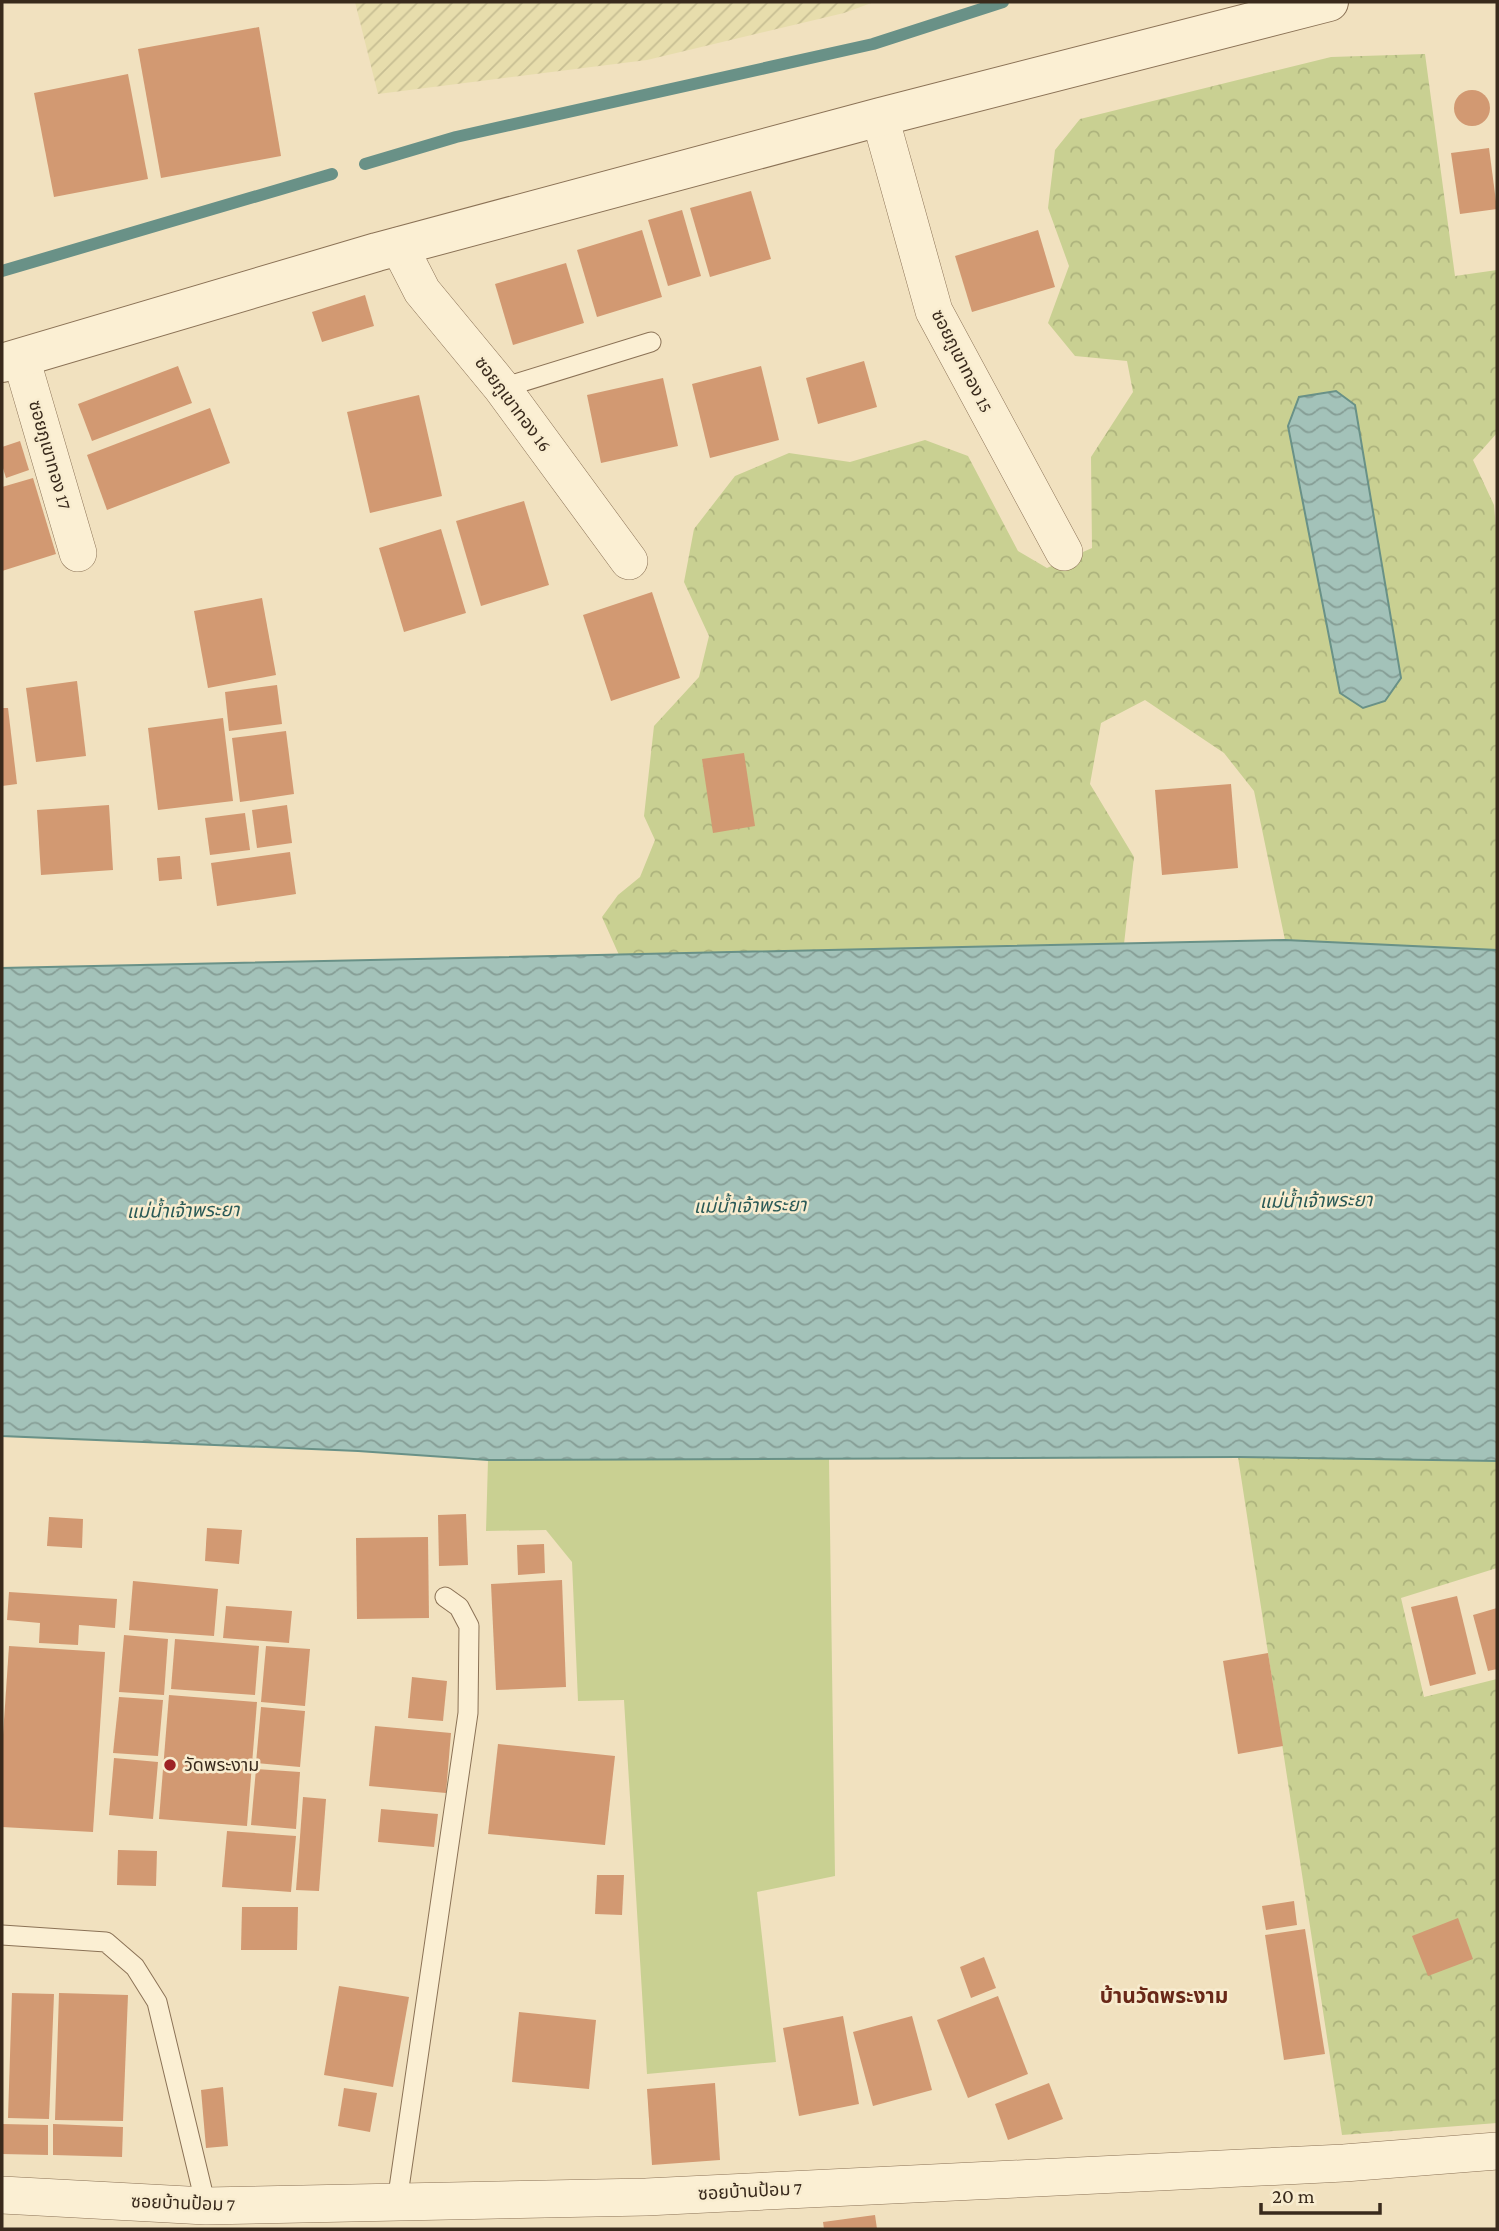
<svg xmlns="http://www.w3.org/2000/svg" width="1499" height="2231" font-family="'Crimson Pro','Noto Sans Thai',serif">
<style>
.farmland{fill:url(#farmland-furrows)}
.green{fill:#c9d092}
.forest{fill:url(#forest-crowns)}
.water{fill:url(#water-waves);stroke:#699187;stroke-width:2}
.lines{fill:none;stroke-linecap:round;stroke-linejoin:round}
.stream{stroke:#699187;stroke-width:12}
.building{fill:#d29972}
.service-casing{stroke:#8b7256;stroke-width:21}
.minor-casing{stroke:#8b7256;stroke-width:38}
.tertiary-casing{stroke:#8b7256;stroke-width:40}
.service{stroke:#fbefd3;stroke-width:19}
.minor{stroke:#fbefd3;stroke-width:37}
.tertiary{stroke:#fbefd3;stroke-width:38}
.poi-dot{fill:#9e2224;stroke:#f8eccf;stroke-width:2.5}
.labels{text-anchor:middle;stroke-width:5;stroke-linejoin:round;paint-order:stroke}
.street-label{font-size:18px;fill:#392a1c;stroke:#f8eccf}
.poi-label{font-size:18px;fill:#392a1c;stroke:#f8eccf;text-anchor:start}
.water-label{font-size:19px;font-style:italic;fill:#2a5a57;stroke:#f8eccf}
.quarter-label{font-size:21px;font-weight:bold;fill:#692818;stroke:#f8eccf}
</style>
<defs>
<pattern id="farmland-furrows" width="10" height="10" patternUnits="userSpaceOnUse" patternTransform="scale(1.75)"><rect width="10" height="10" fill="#e7ddac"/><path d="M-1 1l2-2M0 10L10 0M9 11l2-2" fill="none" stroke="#c7be93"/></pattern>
<pattern id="forest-crowns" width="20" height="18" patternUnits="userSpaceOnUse" patternTransform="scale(1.75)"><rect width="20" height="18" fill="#c9d092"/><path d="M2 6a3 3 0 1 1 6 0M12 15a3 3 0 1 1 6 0" fill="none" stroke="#adb37d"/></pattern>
<pattern id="water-waves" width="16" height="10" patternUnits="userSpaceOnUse" patternTransform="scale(1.75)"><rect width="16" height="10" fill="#a3c2b9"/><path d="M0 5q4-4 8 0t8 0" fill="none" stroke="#869e96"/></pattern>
</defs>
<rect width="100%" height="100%" fill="#f1e1bf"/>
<!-- farmland -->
<polygon class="farmland" points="355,2 874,2 844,13 647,60 378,94"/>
<!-- green -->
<polygon class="green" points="829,1459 835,1876 757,1892 776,2062 647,2074 624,1700 578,1701 572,1562 546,1530 486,1531 488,1460"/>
<!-- forest -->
<g class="forest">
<polygon points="1425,54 1455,276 1497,270 1497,433 1473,460 1494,505 1497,540 1497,950 1285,940 1254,791 1224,753 1145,700 1101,723 1090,784 1134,857 1124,944 619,955 602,917 618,895 640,877 655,840 644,816 654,726 699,677 709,636 684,582 694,529 735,476 789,453 850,462 925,440 968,456 1018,551 1047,568 1092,548 1091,457 1133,392 1127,361 1075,356 1048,323 1069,266 1048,208 1055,150 1080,119 1331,57"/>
<polygon points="1238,1457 1497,1461 1497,1568 1401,1598 1424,1697 1497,1679 1497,2123 1342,2135"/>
</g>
<!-- water -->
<g class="water">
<polygon points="1336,391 1355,405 1401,678 1385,701 1363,708 1340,693 1288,426 1299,397"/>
<polygon points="1285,940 1497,950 1497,1461 1238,1457 488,1460 358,1451 2,1436 2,968"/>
</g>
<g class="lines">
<!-- stream -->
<g class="stream">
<polyline points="365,164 456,137 873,44 1003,2"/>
<polyline points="2,271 332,174"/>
</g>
</g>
<!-- building -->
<g class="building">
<polygon points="259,27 281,156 161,178 138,49"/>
<polygon points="128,74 148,179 54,197 34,93"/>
<circle cx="1472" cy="108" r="18"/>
<polygon points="1489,148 1497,209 1460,214 1451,153"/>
<polygon points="751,191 771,259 710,277 690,208"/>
<polygon points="682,210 701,276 668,286 648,220"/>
<polygon points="642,230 662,297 597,317 577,250"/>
<polygon points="1038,230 1055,287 972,312 955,256"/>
<polygon points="566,263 584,323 513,345 495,284"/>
<polygon points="365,295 374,326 322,342 312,312"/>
<polygon points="864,361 877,407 818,424 806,378"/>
<polygon points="178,366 192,403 92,441 78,404"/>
<polygon points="761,366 779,440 710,458 692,384"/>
<polygon points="663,378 678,446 601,463 587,395"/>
<polygon points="419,395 442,496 370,513 347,412"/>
<polygon points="210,408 230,463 107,510 87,455"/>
<polygon points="20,441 29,470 6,478 2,465 2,447"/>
<polygon points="33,478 56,554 2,571 2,487"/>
<polygon points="524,501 549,585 481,606 456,521"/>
<polygon points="441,529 466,613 404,632 379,548"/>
<polygon points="652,592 680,678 611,701 583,615"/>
<polygon points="262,598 276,675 208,688 194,611"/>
<polygon points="77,681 86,756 36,762 26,688"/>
<polygon points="277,685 282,724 229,731 225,692"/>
<polygon points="2,708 8,708 17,784 2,786"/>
<polygon points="223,718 233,801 158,810 148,728"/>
<polygon points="286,731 294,794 240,802 232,738"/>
<polygon points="744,753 755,826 713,833 702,759"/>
<polygon points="1231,784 1238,868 1162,875 1155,790"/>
<polygon points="109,805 113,870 41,875 37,810"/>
<polygon points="287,805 292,843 257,848 252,810"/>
<polygon points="245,813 250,850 210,855 205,818"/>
<polygon points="290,852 296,894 217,906 211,863"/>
<polygon points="180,856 182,879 159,881 157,858"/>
<polygon points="466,1514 468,1565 439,1566 438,1515"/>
<polygon points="49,1517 83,1519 82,1548 47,1546"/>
<polygon points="207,1528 242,1530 239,1564 205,1561"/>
<polygon points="428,1537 429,1618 357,1619 356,1538"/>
<polygon points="544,1544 545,1573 518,1575 517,1545"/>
<polygon points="562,1580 566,1687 496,1690 491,1584"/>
<polygon points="133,1581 218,1589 214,1636 129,1630"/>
<polygon points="9,1592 117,1599 115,1628 79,1625 78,1645 39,1643 40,1623 7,1620"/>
<polygon points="1457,1596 1476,1674 1430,1686 1411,1607"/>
<polygon points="226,1606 292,1611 289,1643 223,1638"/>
<polygon points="1497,1608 1497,1669 1488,1671 1473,1615"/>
<polygon points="124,1635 168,1639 164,1695 119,1692"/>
<polygon points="175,1639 259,1646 255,1695 171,1689"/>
<polygon points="9,1646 105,1652 93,1832 2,1827 2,1750"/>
<polygon points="266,1646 310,1649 305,1706 261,1702"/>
<polygon points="1268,1653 1283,1746 1238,1754 1223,1661"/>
<polygon points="412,1677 447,1681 443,1721 408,1718"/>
<polygon points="169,1695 257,1702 247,1826 159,1819"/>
<polygon points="119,1697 163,1700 158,1756 113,1753"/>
<polygon points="261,1707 305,1711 300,1767 256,1763"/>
<polygon points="375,1726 451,1733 446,1793 369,1786"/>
<polygon points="498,1744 615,1756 605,1845 488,1834"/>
<polygon points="114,1758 158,1762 153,1819 109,1815"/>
<polygon points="256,1769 300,1772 296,1829 251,1825"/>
<polygon points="303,1797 326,1799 319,1891 296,1890"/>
<polygon points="381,1809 438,1814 434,1847 378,1842"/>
<polygon points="227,1831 296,1836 291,1892 222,1887"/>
<polygon points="118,1850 157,1851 156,1886 117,1885"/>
<polygon points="597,1875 624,1875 622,1915 595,1914"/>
<polygon points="1294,1901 1297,1925 1266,1930 1262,1906"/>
<polygon points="242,1907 298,1907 297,1950 241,1950"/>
<polygon points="1458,1918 1473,1959 1428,1976 1412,1936"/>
<polygon points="1305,1929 1325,2054 1284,2060 1265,1935"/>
<polygon points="984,1957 996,1988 971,1998 960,1967"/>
<polygon points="339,1986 409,1997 393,2087 324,2075"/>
<polygon points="12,1993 54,1994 49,2119 8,2118"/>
<polygon points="59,1993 128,1995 123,2121 55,2120"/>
<polygon points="998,1996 1028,2074 968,2098 937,2020"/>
<polygon points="519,2012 596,2020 589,2089 512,2082"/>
<polygon points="843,2016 859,2104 799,2116 783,2028"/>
<polygon points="912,2016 932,2090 873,2106 853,2032"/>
<polygon points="715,2083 720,2160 652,2165 647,2089"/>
<polygon points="1049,2083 1063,2119 1008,2140 995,2104"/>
<polygon points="223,2087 228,2146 206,2148 201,2090"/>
<polygon points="344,2088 377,2093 370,2132 338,2126"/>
<polygon points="2,2124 48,2125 48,2155 2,2154"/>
<polygon points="53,2124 123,2127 122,2157 53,2155"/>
<polygon points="875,2215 877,2229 824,2229 823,2222"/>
</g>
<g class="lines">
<defs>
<g id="service">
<polyline points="502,388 651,342"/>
<polyline points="2,1935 106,1942 135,1967 157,2002 206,2206"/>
<polyline points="397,2202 468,1713 469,1626 459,1607 445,1597"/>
</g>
<g id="minor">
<polyline points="880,117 934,311 1064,552"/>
<polyline points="399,246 422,291 502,388 629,561"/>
<polyline points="21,358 78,553"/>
<polyline points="2,2195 206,2206 646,2197 1344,2163 1497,2151"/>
</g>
<polyline id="tertiary" points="2,363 377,252 880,117 1329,2"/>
</defs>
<!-- service casing -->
<use href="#service" class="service-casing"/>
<!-- minor casing -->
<use href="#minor" class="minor-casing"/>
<!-- tertiary casing -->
<use href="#tertiary" class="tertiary-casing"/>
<!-- service -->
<use href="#service" class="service"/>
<!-- minor -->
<use href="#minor" class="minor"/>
<!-- tertiary -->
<use href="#tertiary" class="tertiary"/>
</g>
<!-- markers -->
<circle class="poi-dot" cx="170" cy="1765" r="7"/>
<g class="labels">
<!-- street labels -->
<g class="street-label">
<text transform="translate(962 361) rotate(63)" y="6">ซอยภูเขาทอง 15</text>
<text transform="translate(513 404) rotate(53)" y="6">ซอยภูเขาทอง 16</text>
<text transform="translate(50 455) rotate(74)" y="6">ซอยภูเขาทอง 17</text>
<text transform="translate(750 2191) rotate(-3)" y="6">ซอยบ้านป้อม 7</text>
<text transform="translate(183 2203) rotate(2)" y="6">ซอยบ้านป้อม 7</text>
</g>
<!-- poi labels -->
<g class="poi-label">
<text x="184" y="1771">วัดพระงาม</text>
</g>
<!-- water labels -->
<g class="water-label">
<text transform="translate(1316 1200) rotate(-1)" y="7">แม่น้ำเจ้าพระยา</text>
<text transform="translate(750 1205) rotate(-1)" y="7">แม่น้ำเจ้าพระยา</text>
<text transform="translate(183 1210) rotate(-1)" y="7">แม่น้ำเจ้าพระยา</text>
</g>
<!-- quarter labels -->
<g class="quarter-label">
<text x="1164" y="2003">บ้านวัดพระงาม</text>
</g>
</g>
<!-- border -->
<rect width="1499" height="2231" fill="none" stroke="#392a1c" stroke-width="7"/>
<!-- scale -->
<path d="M1261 2203v10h119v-10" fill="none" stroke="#392a1c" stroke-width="3.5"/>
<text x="1272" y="2203" font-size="21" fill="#392a1c" stroke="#f8eccf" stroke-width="5" paint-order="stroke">20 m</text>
</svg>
